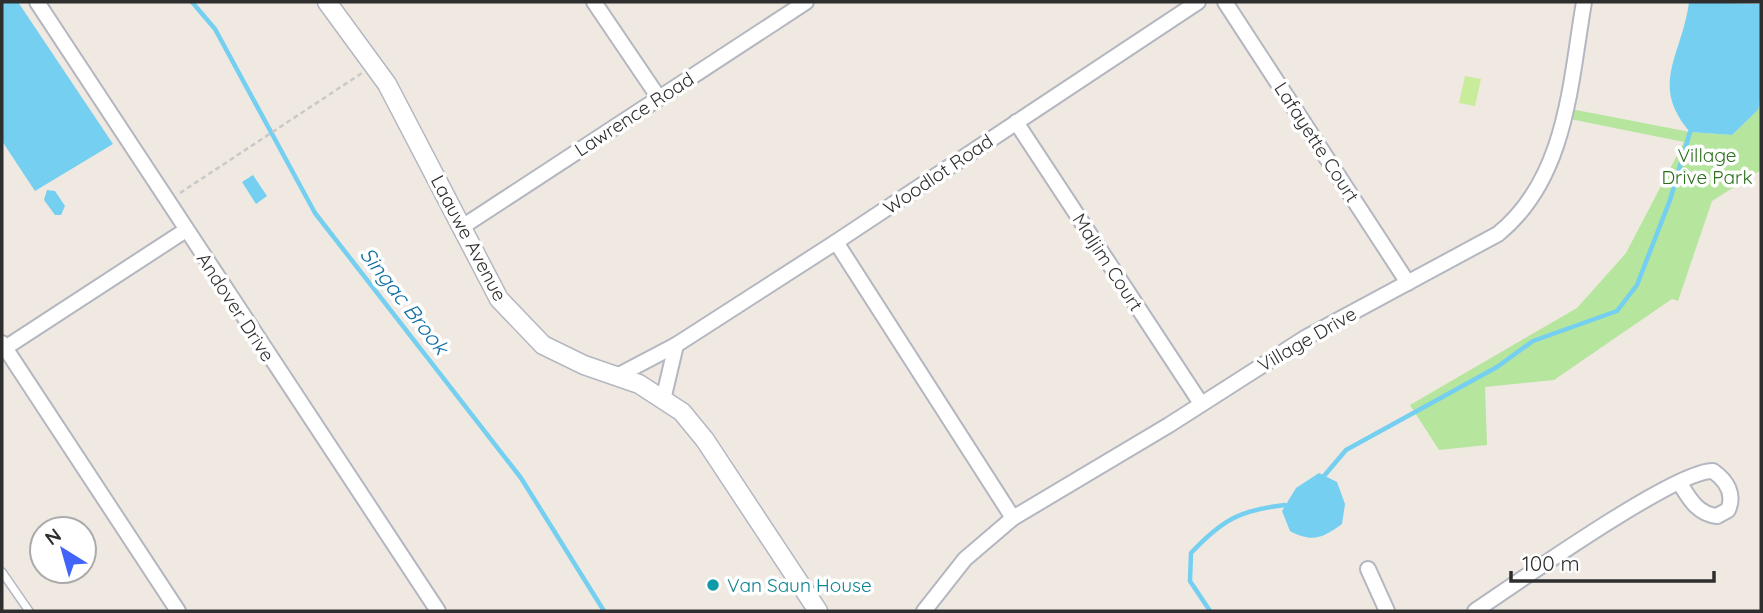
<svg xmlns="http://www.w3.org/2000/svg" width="1763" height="613" font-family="Quicksand,sans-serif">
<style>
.green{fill:#b6e59e}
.pitch{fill:#c9ec9a}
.water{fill:#75cff0}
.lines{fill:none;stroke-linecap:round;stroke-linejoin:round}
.stream{stroke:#75cff0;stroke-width:4.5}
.service-casing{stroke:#b4b7c1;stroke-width:10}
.minor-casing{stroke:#b4b7c1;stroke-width:18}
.tertiary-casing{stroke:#b4b7c1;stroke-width:21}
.path{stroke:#c9c9c9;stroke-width:2.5;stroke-dasharray:5 3.5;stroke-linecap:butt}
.service{stroke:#fff;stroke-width:7}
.minor{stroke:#fff;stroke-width:14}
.tertiary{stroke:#fff;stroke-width:18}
.culture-dot{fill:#0f9aa8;stroke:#fff;stroke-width:2.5}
.labels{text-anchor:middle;stroke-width:7;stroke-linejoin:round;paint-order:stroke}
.street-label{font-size:19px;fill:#2e2e2e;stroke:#fff}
.park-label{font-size:19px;fill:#2c6e1b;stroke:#fff}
.culture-label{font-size:19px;fill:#0d838f;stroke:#fff;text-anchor:start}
.water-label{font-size:21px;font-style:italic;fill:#0d6fa3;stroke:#fff}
</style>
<rect width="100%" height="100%" fill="#efe9e1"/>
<!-- green -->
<polygon class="green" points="1761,96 1761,170 1712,201 1678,301 1672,299 1554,380 1485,387 1487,445 1439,450 1410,405 1577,308 1626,253 1684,142 1570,119 1571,109 1690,132 1732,135 1758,110"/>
<!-- pitch -->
<polygon class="pitch" points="1465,76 1481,79 1475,106 1459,103"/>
<!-- water -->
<g class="water">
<polygon points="2,2 18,2 113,144 35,191 2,141"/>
<path d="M1689,2L1761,4V96L1758,110L1732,135L1690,132C1649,84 1682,56 1689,2Z"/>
<polygon points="253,175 267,196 256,204 242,182"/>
<polygon points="47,190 55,191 65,206 61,215 55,215 44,200"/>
<path d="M1319,473L1337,482L1345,504L1342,524C1323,538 1312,543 1290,531L1282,511L1296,488Z"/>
</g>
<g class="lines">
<!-- stream -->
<g class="stream">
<polyline points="192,2 215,29 315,213 521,478 604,611"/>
<polyline points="1324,476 1346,450 1497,367 1533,341 1617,311 1637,285 1670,200 1690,132"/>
<path d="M1210,611L1190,581L1191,553C1222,520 1240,510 1285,505"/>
</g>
<defs>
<polyline id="service" points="2,572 29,611"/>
<g id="minor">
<polyline points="37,2 438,611"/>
<polyline points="594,2 659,98"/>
<polyline points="1225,2 1408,283"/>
<polyline points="1016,122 1200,402"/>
<polyline points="462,227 806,2"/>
<polyline points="836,242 1013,518"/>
<polyline points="2,343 178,611"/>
<polyline points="5,348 186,230"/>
<polyline points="617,376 676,345 836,242 1198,2"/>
<polyline points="663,400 676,345"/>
<polyline points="1368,569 1387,611"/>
<path d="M924,611L965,559L1013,518L1169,425L1305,338L1498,234C1567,178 1570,83 1584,2"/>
<path d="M1475,611C1514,585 1677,469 1713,471C1727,481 1735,494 1728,510L1717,516C1697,514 1689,498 1679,482"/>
</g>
<polyline id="tertiary" points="327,2 387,84 499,299 543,345 584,365 639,384 682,412 705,440 818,611"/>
</defs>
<!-- service casing -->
<use href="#service" class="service-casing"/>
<!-- minor casing -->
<use href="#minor" class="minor-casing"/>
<!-- tertiary casing -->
<use href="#tertiary" class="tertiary-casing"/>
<!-- path -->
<polyline class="path" points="180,193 362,73"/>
<!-- service -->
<use href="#service" class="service"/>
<!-- minor -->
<use href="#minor" class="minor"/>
<!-- tertiary -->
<use href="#tertiary" class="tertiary"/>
</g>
<!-- markers -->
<circle class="culture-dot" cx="713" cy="585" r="7"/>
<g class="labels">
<!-- street labels -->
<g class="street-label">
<text transform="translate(634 114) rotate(-33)" y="7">Lawrence Road</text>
<text transform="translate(1317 142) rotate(57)" y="7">Lafayette Court</text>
<text transform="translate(938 174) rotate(-34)" y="7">Woodlot Road</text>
<text transform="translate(469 238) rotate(62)" y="7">Laauwe Avenue</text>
<text transform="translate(1108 262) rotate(57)" y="7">Maljim Court</text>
<text transform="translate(236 307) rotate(57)" y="7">Andover Drive</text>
<text transform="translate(1307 339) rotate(-30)" y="7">Village Drive</text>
</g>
<!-- park labels -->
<g class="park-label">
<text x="1707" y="162">Village<tspan x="1707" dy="22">Drive Park</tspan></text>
</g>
<!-- culture labels -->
<g class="culture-label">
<text x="727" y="592">Van Saun House</text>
</g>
<!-- water labels -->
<g class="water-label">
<text transform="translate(404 301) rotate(52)" y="7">Singac Brook</text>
</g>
</g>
<!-- border -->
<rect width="1763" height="613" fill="none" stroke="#2e2e2e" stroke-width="7"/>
<!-- north arrow -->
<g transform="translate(63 550) rotate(323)"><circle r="33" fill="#ffffff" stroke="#ababab" stroke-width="2"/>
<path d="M0-5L12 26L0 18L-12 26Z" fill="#4264fb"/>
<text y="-10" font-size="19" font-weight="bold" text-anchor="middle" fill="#2e2e2e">N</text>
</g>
<!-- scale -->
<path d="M1511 571v10h203v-10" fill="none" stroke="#2e2e2e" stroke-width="3.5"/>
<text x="1522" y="571" font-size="21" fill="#2e2e2e" stroke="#ffffff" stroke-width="5" paint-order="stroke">100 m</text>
</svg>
